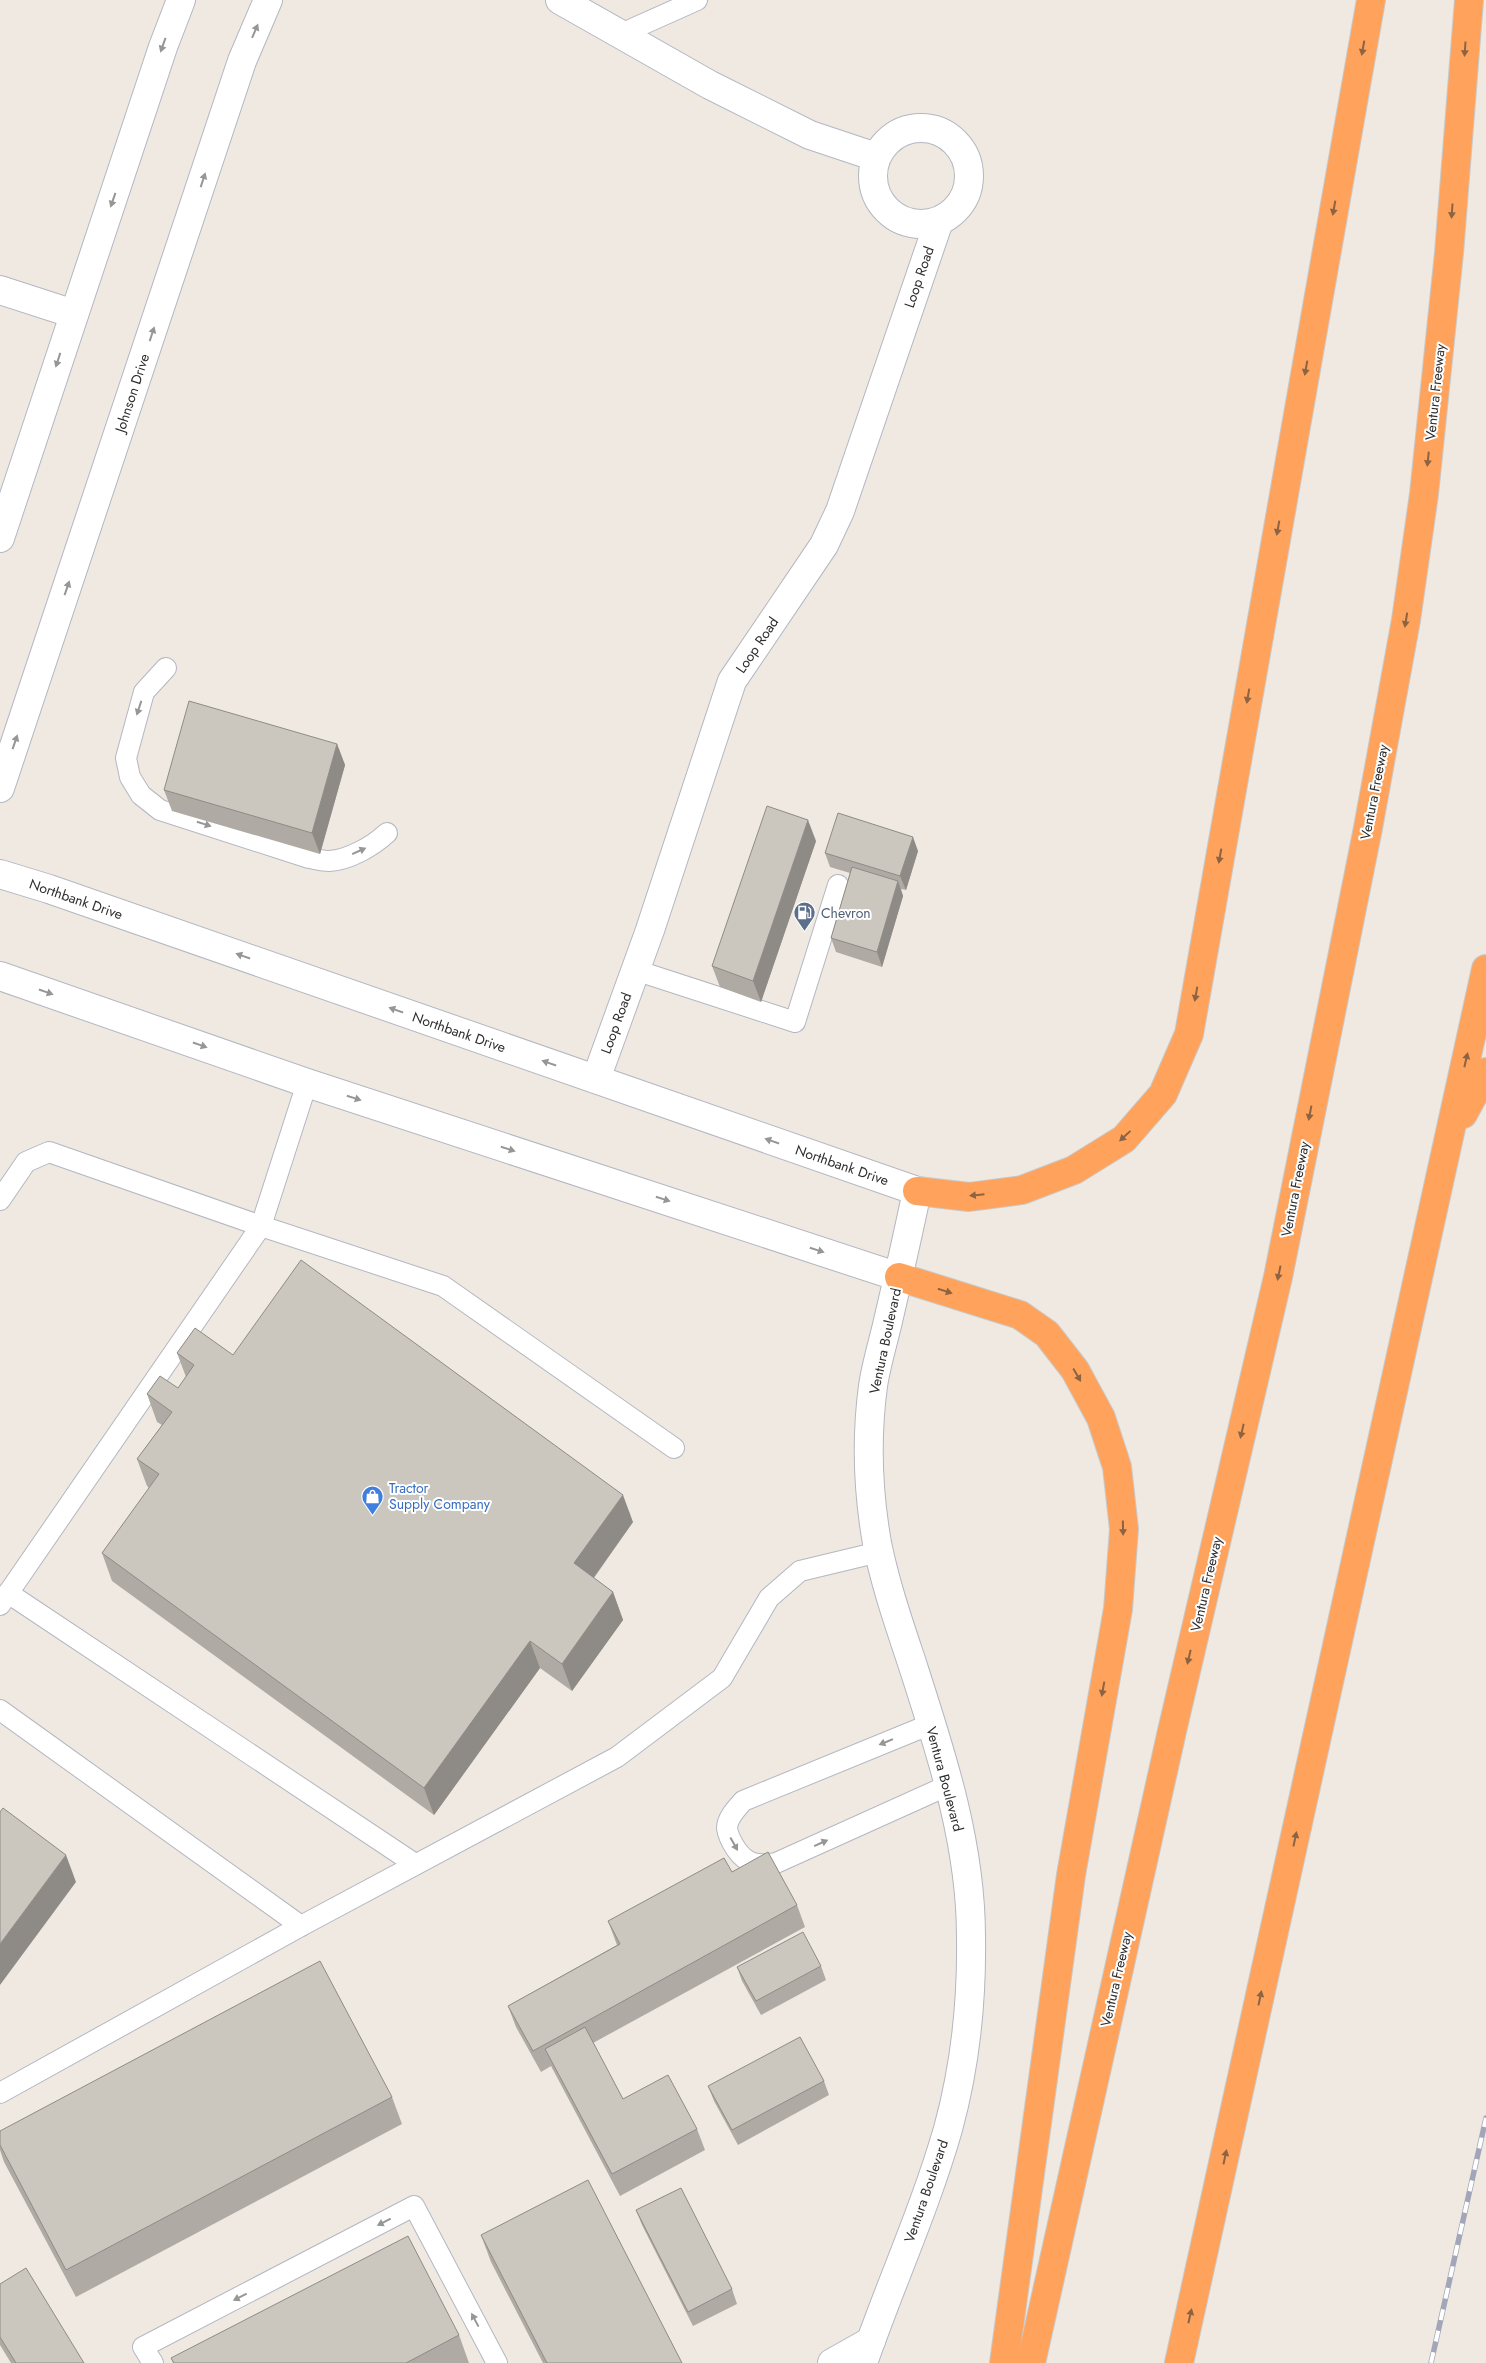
<svg xmlns="http://www.w3.org/2000/svg" width="1486" height="2363" font-family="Jost,sans-serif">
<style>
.lines{fill:none;stroke-linecap:round;stroke-linejoin:round}
.lane-casing{stroke:#b4b7c1;stroke-width:22}
.street-casing{stroke:#b4b7c1;stroke-width:30}
.secondary-casing{stroke:#b4b7c1;stroke-width:30}
.highway-casing{stroke:#c9c9c9;stroke-width:30}
.lane{stroke:#fff;stroke-width:20}
.street{stroke:#fff;stroke-width:28}
.secondary{stroke:#fff;stroke-width:28}
.highway{stroke:#ffa35c;stroke-width:28}
.rail-casing{stroke:#a3a6b8;stroke-width:5.5}
.rail{stroke:#fff;stroke-width:4;stroke-dasharray:11;stroke-linecap:butt}
.wall{fill:#afaba4}
.shaded-wall{fill:#8e8b86}
.building{fill:#cbc7bf;stroke:#8e8b86}
.oneway{fill:#969696}
.oneway2{fill:#8c6343}
.labels{text-anchor:middle;stroke-width:4;stroke-linejoin:round;paint-order:stroke}
.street-label{font-size:14px;fill:#2e2e2e;stroke:#fff}
.service-label{font-size:14px;fill:#4e5e75;stroke:#fff;text-anchor:start}
.shop-label{font-size:14px;fill:#366cbe;stroke:#fff;text-anchor:start}
</style>
<rect width="100%" height="100%" fill="#efe9e1"/>
<g class="lines">
<defs>
<g id="lane">
<polyline points="621,34 697,0"/>
<path d="M166,668L144,692L126,758L130,777L141,795L160,810L309,858C315,859 323,861 329,861C349,860 373,846 387,833"/>
<polyline points="635,970 795,1022 838,885"/>
<polyline points="0,1200 26,1162 49,1152 261,1226 307,1083"/>
<polyline points="8,1593 415,1864"/>
<polyline points="0,1605 261,1226 443,1286 674,1448"/>
<polyline points="0,1710 301,1926"/>
<path d="M931,1724L743,1801C737,1808 727,1818 727,1828C728,1836 732,1843 736,1849C747,1865 758,1866 776,1863L949,1785"/>
<polyline points="0,2093 301,1926 617,1757 722,1678 769,1598 800,1571 879,1552"/>
<polyline points="153,2363 143,2347 414,2206 497,2363"/>
</g>
<g id="street">
<polyline points="560,0 710,85 810,135 876,157"/>
<circle cx="921" cy="176" r="48"/>
<polyline points="0,290 74,314"/>
<polyline points="596,1079 650,930 732,681 824,545 840,511 939,221"/>
<polyline points="832,2363 871,2341"/>
</g>
<g id="secondary">
<polyline points="0,538 163,47 181,0"/>
<polyline points="0,788 242,61 268,0"/>
<path d="M0,874L49,889L917,1191C908,1235 898,1278 888,1321C883,1343 876,1365 873,1386C866,1438 868,1492 877,1543C885,1583 898,1621 911,1660C940,1750 971,1841 971,1937C972,2002 965,2067 948,2129C925,2209 890,2285 863,2363"/>
<polyline points="0,976 307,1083 899,1277"/>
</g>
<g id="highway">
<polyline points="1463,1114 1486,1072"/>
<polyline points="917,1191 969,1197 1022,1190 1074,1170 1124,1139 1163,1094 1189,1034 1371,0"/>
<polyline points="899,1277 1020,1315 1047,1334 1075,1370 1101,1418 1117,1467 1124,1529 1118,1609 1071,1875 1004,2363"/>
<polyline points="1031,2363 1172,1731 1278,1277 1368,828 1406,620 1424,494 1449,253 1469,0"/>
<polyline points="1179,2363 1486,969"/>
</g>
</defs>
<!-- lane casing -->
<use href="#lane" class="lane-casing"/>
<!-- street casing -->
<use href="#street" class="street-casing"/>
<!-- secondary casing -->
<use href="#secondary" class="secondary-casing"/>
<!-- highway casing -->
<use href="#highway" class="highway-casing"/>
<!-- lane -->
<use href="#lane" class="lane"/>
<!-- street -->
<use href="#street" class="street"/>
<!-- secondary -->
<use href="#secondary" class="secondary"/>
<!-- highway -->
<use href="#highway" class="highway"/>
<defs>
<polyline id="rail" points="1431,2363 1486,2118"/>
</defs>
<!-- rail casing -->
<use href="#rail" class="rail-casing"/>
<!-- rail -->
<use href="#rail" class="rail"/>
</g>
<!-- wall -->
<g class="wall">
<polygon points="337,744 345,765 320,854 172,811 164,790"/>
<polygon points="816,841 761,1002 720,987 712,966"/>
<polygon points="918,851 906,890 901,889 903,896 882,967 836,952 831,938 850,873 830,867 825,853"/>
<polygon points="177,1353 233,1355 633,1522 594,1578 613,1592 623,1620 572,1691 540,1668 434,1815 112,1581 102,1553 149,1488 147,1486 137,1459 162,1425 157,1422 147,1394 178,1388 186,1377"/>
<polygon points="732,1872 797,1905 805,1927 593,2043 623,2099 697,2129 705,2150 620,2196 551,2066 541,2072 516,2027 508,2006 617,1945 608,1921"/>
<polygon points="821,1966 826,1980 761,2015 742,1981 737,1967"/>
<polygon points="824,2081 829,2095 738,2145 714,2101 708,2086"/>
<polygon points="392,2097 402,2124 76,2297 4,2162 0,2150 0,2131"/>
<polygon points="636,2210 732,2289 737,2304 693,2326 642,2225"/>
<polygon points="481,2235 682,2363 543,2363 491,2262"/>
<polygon points="0,2284 84,2363 11,2363 0,2345"/>
<polygon points="459,2335 469,2363 173,2363 171,2358"/>
</g>
<!-- shaded-wall -->
<g class="shaded-wall">
<polygon points="337,744 345,765 320,854 312,833"/>
<polygon points="808,820 816,841 761,1002 753,981"/>
<polygon points="913,837 918,851 906,890 900,876"/>
<polygon points="898,881 903,896 882,967 877,952"/>
<polygon points="623,1495 633,1522 584,1591 574,1563"/>
<polygon points="613,1592 623,1620 572,1691 562,1664"/>
<polygon points="530,1641 540,1668 434,1815 424,1788"/>
<polygon points="66,1855 76,1882 0,1985 0,1944"/>
</g>
<!-- building -->
<g class="building">
<polygon points="189,701 337,744 312,833 164,790"/>
<polygon points="767,806 808,820 753,981 712,966"/>
<polygon points="838,813 913,837 900,876 825,853"/>
<polygon points="852,867 898,881 877,952 831,938"/>
<polygon points="301,1260 623,1495 574,1563 613,1592 562,1664 530,1641 424,1788 102,1553 159,1474 137,1459 172,1412 147,1394 160,1376 178,1388 194,1365 177,1353 195,1328 233,1355"/>
<polygon points="3,1808 66,1855 0,1944 0,1812"/>
<polygon points="768,1852 797,1905 533,2051 508,2006 620,1944 608,1921 724,1858 732,1872"/>
<polygon points="803,1932 821,1966 756,2001 737,1967"/>
<polygon points="320,1961 392,2097 66,2270 0,2145 0,2131"/>
<polygon points="585,2027 623,2099 668,2075 697,2129 612,2174 545,2049"/>
<polygon points="800,2037 824,2081 732,2130 708,2086"/>
<polygon points="588,2180 682,2363 547,2363 481,2235"/>
<polygon points="681,2188 732,2289 688,2312 636,2210"/>
<polygon points="408,2236 459,2335 406,2363 174,2363 171,2358"/>
<polygon points="26,2268 84,2363 16,2363 0,2337 0,2284"/>
</g>
<!-- one-way arrows -->
<defs><path id="oneway-solid" d="M-6-.8H1V-3.2L6.5 0L1 3.2V.8H-6Z" transform="scale(1.25)"/></defs>
<g class="oneway">
<use href="#oneway-solid" transform="translate(255 31) rotate(-67)"/>
<use href="#oneway-solid" transform="translate(163 45) rotate(110)"/>
<use href="#oneway-solid" transform="translate(203 180) rotate(-72)"/>
<use href="#oneway-solid" transform="translate(113 200) rotate(109)"/>
<use href="#oneway-solid" transform="translate(152 334) rotate(-72)"/>
<use href="#oneway-solid" transform="translate(58 360) rotate(108)"/>
<use href="#oneway-solid" transform="translate(67 588) rotate(-71)"/>
<use href="#oneway-solid" transform="translate(139 708) rotate(108)"/>
<use href="#oneway-solid" transform="translate(15 742) rotate(-71)"/>
<use href="#oneway-solid" transform="translate(204 824) rotate(18)"/>
<use href="#oneway-solid" transform="translate(359 851) rotate(-24)"/>
<use href="#oneway-solid" transform="translate(243 956) rotate(-161)"/>
<use href="#oneway-solid" transform="translate(46 992) rotate(19)"/>
<use href="#oneway-solid" transform="translate(396 1010) rotate(-161)"/>
<use href="#oneway-solid" transform="translate(200 1045) rotate(19)"/>
<use href="#oneway-solid" transform="translate(549 1063) rotate(-161)"/>
<use href="#oneway-solid" transform="translate(354 1098) rotate(18)"/>
<use href="#oneway-solid" transform="translate(772 1141) rotate(-161)"/>
<use href="#oneway-solid" transform="translate(508 1149) rotate(18)"/>
<use href="#oneway-solid" transform="translate(663 1199) rotate(18)"/>
<use href="#oneway-solid" transform="translate(817 1250) rotate(18)"/>
<use href="#oneway-solid" transform="translate(886 1742) rotate(158)"/>
<use href="#oneway-solid" transform="translate(821 1843) rotate(-24)"/>
<use href="#oneway-solid" transform="translate(734 1844) rotate(61)"/>
<use href="#oneway-solid" transform="translate(384 2222) rotate(153)"/>
<use href="#oneway-solid" transform="translate(240 2297) rotate(153)"/>
<use href="#oneway-solid" transform="translate(475 2320) rotate(-118)"/>
</g>
<g class="oneway2">
<use href="#oneway-solid" transform="translate(1363 48) rotate(100)"/>
<use href="#oneway-solid" transform="translate(1465 49) rotate(94)"/>
<use href="#oneway-solid" transform="translate(1334 208) rotate(100)"/>
<use href="#oneway-solid" transform="translate(1452 211) rotate(94)"/>
<use href="#oneway-solid" transform="translate(1306 368) rotate(100)"/>
<use href="#oneway-solid" transform="translate(1428 459) rotate(96)"/>
<use href="#oneway-solid" transform="translate(1278 528) rotate(100)"/>
<use href="#oneway-solid" transform="translate(1406 620) rotate(99)"/>
<use href="#oneway-solid" transform="translate(1248 696) rotate(100)"/>
<use href="#oneway-solid" transform="translate(1220 856) rotate(100)"/>
<use href="#oneway-solid" transform="translate(1196 994) rotate(100)"/>
<use href="#oneway-solid" transform="translate(1466 1060) rotate(-77)"/>
<use href="#oneway-solid" transform="translate(1310 1113) rotate(101)"/>
<use href="#oneway-solid" transform="translate(1125 1136) rotate(137)"/>
<use href="#oneway-solid" transform="translate(977 1195) rotate(174)"/>
<use href="#oneway-solid" transform="translate(1279 1273) rotate(102)"/>
<use href="#oneway-solid" transform="translate(945 1291) rotate(17)"/>
<use href="#oneway-solid" transform="translate(1077 1375) rotate(60)"/>
<use href="#oneway-solid" transform="translate(1242 1431) rotate(103)"/>
<use href="#oneway-solid" transform="translate(1123 1528) rotate(89)"/>
<use href="#oneway-solid" transform="translate(1189 1657) rotate(103)"/>
<use href="#oneway-solid" transform="translate(1103 1689) rotate(100)"/>
<use href="#oneway-solid" transform="translate(1295 1839) rotate(-78)"/>
<use href="#oneway-solid" transform="translate(1260 1998) rotate(-78)"/>
<use href="#oneway-solid" transform="translate(1225 2157) rotate(-78)"/>
<use href="#oneway-solid" transform="translate(1190 2316) rotate(-77)"/>
</g>
<!-- icons -->
<defs>
<symbol id="fuel-pin" viewBox="-11 -11 22 30"><path d="M0 17L-7.5 6A9.5 9.5 0 1 1 7.5 6Z" fill="#5c6f8a" stroke="#fff"/><path d="M-5.5-6h7V0h2V4h1.3V-2.5L3-4.5l.8-.8L6-3V5H2.5V1h-1V6h-7ZM-4.2-4.7v3.2H.2V-4.7Z" fill="#fff"/></symbol>
<symbol id="shop-pin" viewBox="-11 -11 22 30"><path d="M0 17L-7.5 6A9.5 9.5 0 1 1 7.5 6Z" fill="#3f7fe0" stroke="#fff"/><path d="M-5-2.5h2.3a2.7 3.5 0 0 1 5.4 0H5L5.5 6h-11ZM-1.5-2.5h3a1.5 2.3 0 0 0-3 0Z" fill="#fff"/></symbol>
</defs>
<g fill-rule="evenodd">
<use href="#fuel-pin" x="792" y="900" width="25" height="34"/>
<use href="#shop-pin" x="360" y="1484" width="25" height="34"/>
</g>
<g class="labels">
<!-- street labels -->
<g class="street-label">
<text transform="translate(919 277) rotate(-71)" y="5">Loop Road</text>
<text transform="translate(1435 392) rotate(-84)" y="5">Ventura Freeway</text>
<text transform="translate(132 393) rotate(-72)" y="5">Johnson Drive</text>
<text transform="translate(757 645) rotate(-56)" y="5">Loop Road</text>
<text transform="translate(1374 792) rotate(-79)" y="5">Ventura Freeway</text>
<text transform="translate(76 899) rotate(19)" y="5">Northbank Drive</text>
<text transform="translate(616 1023) rotate(-70)" y="5">Loop Road</text>
<text transform="translate(459 1032) rotate(19)" y="5">Northbank Drive</text>
<text transform="translate(842 1165) rotate(19)" y="5">Northbank Drive</text>
<text transform="translate(1295 1189) rotate(-79)" y="5">Ventura Freeway</text>
<text transform="translate(885 1341) rotate(-78)" y="5">Ventura Boulevard</text>
<text transform="translate(1206 1584) rotate(-77)" y="5">Ventura Freeway</text>
<text transform="translate(945 1779) rotate(75)" y="5">Ventura Boulevard</text>
<text transform="translate(1116 1979) rotate(-77)" y="5">Ventura Freeway</text>
<text transform="translate(926 2191) rotate(-71)" y="5">Ventura Boulevard</text>
</g>
<!-- service labels -->
<g class="service-label">
<text x="821" y="918">Chevron</text>
</g>
<!-- shop labels -->
<g class="shop-label">
<text x="389" y="1493">Tractor<tspan x="389" dy="16">Supply Company</tspan></text>
</g>
</g>
</svg>
